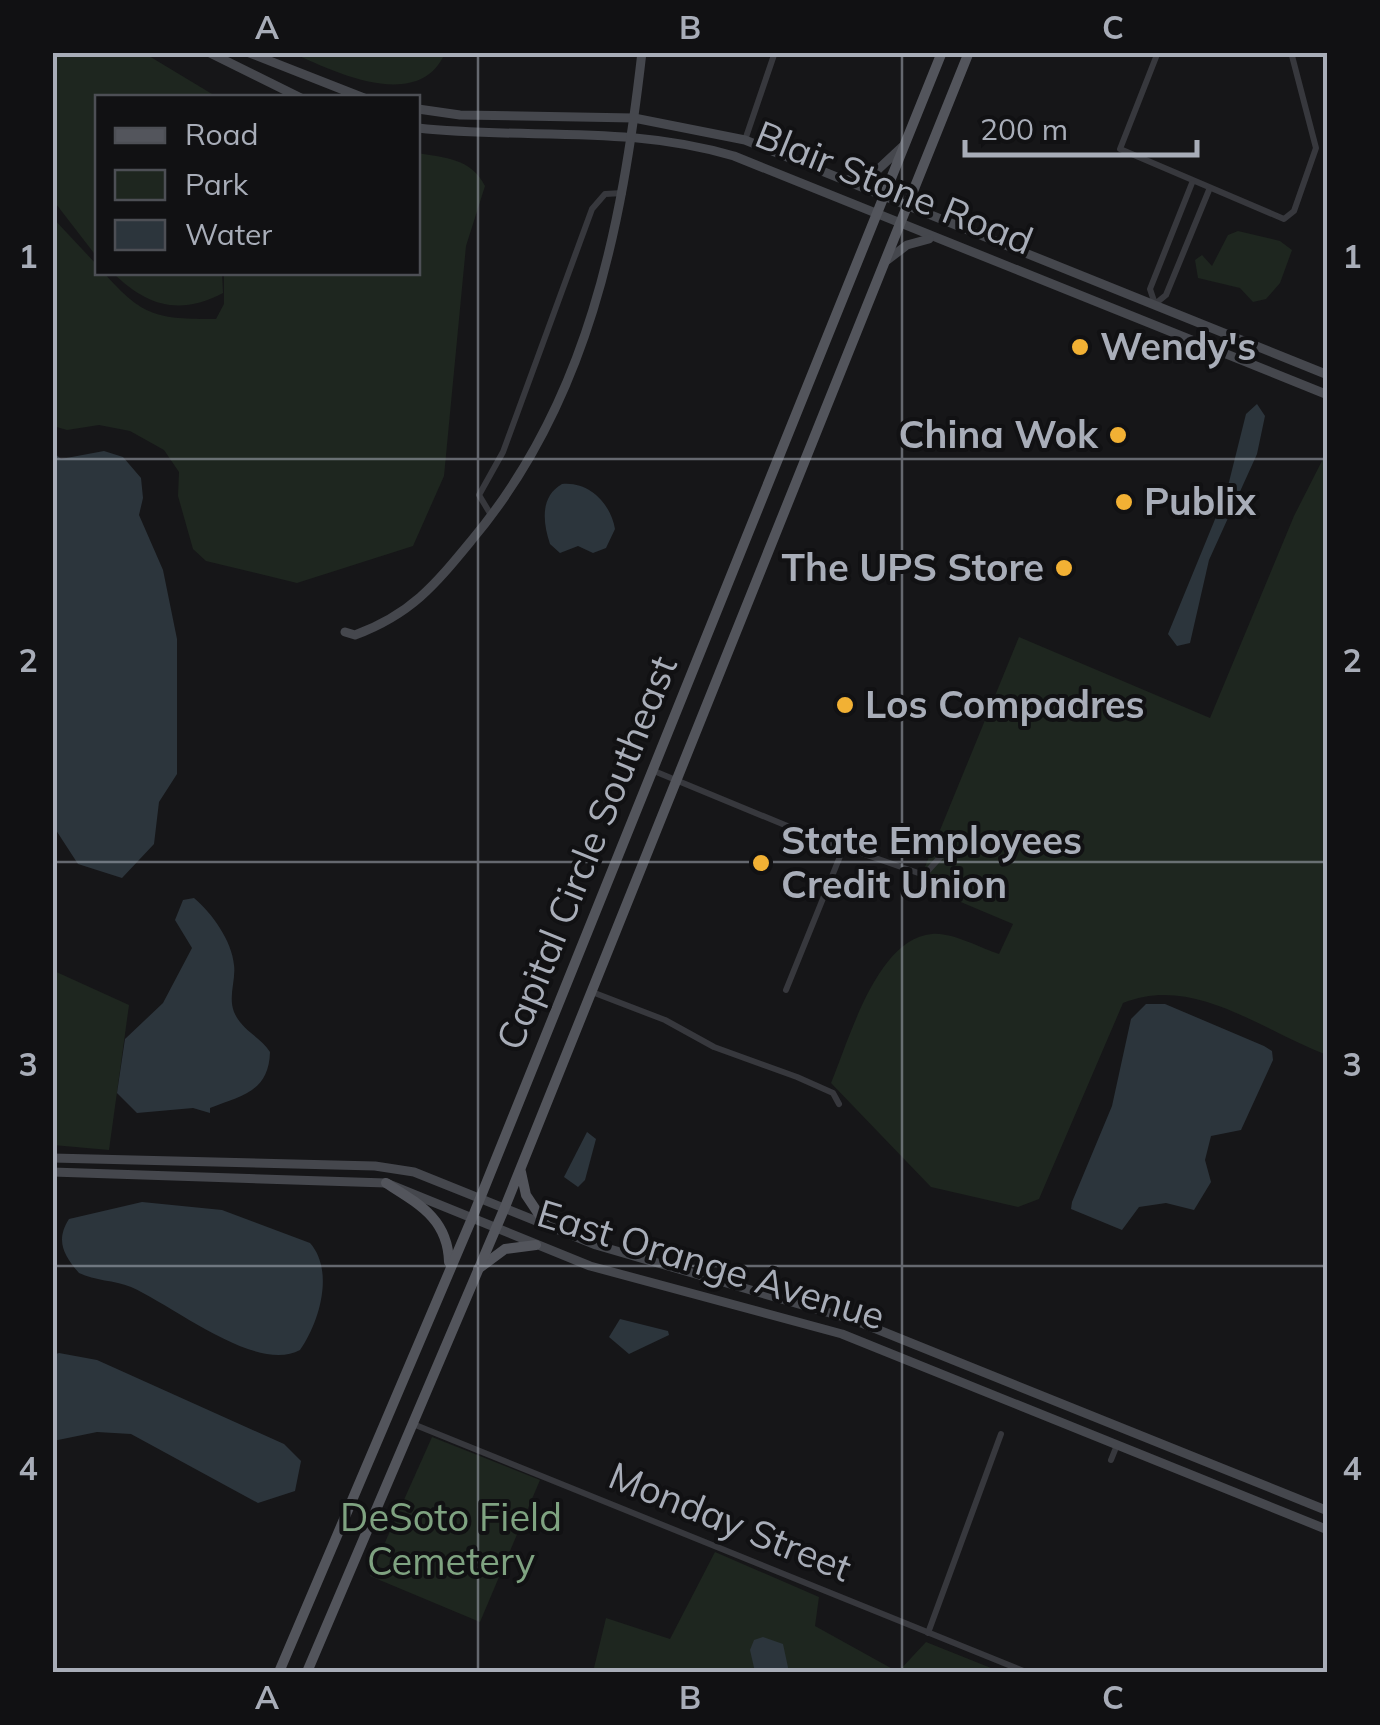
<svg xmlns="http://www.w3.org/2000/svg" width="1380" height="1725" font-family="Mulish,sans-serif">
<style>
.green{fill:#1e261f}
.water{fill:#2c353c}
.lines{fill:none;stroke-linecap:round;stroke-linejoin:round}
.street{stroke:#37383d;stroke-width:6}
.secondary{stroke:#45474d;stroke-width:9}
.primary{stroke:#53555c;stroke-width:10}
.grid{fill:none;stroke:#a8adb8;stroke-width:2.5;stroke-opacity:0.55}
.poi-dot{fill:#f2b134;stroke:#111113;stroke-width:4}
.labels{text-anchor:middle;stroke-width:8;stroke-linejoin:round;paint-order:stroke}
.street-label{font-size:38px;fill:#a8adb8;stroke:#111113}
.poi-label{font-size:38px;font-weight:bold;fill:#a8adb8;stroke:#111113;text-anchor:start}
.park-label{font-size:38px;fill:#7fa381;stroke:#111113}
.neatline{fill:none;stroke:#a8adb8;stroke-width:4}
.grid-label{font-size:32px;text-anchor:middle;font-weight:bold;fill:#a8adb8}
</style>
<rect width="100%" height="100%" fill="#161618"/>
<!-- green -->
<g class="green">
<polygon points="53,52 144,53 217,97 98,98 97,257 53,200"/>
<path d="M293,53H445C419,113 334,72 293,53Z"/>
<path d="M418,153C445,158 471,158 485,186L466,246L444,476L413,546L297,583L206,561L193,549L178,496L179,472L164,450L130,431L99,425L67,430L53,426L52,217L97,265L98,272L104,273C143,317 157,319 216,319L224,304V273L418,272Z"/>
<polygon points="1238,231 1280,241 1292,250 1280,283 1266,299 1253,302 1240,288 1198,278 1195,260 1202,255 1212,266 1228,235"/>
<path d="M113,273H222L223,293C179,316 147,306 113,273Z"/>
<path d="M1327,451V1055C1262,1031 1194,974 1123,1003L1039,1199L1018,1207L931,1187L831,1083C849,1040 877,938 932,934C952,932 980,948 999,954L1013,924L918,884L1019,637L1210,718L1294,516Z"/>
<polygon points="52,970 129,1005 109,1150 53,1145"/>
<polygon points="432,1437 540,1480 480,1622 370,1576"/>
<polygon points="715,1552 819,1597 815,1626 898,1672 926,1642 1001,1672 593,1672 606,1618 670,1639"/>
</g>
<!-- water -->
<g class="water">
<polygon points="1257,404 1265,416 1257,454 1209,560 1190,643 1177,646 1168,634 1227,490 1246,414"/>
<polygon points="104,451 123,457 141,478 143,498 139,515 163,570 177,639 177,774 159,802 154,844 122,878 78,864 52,824 53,452 61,459"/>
<path d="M562,484C589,481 611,504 615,529L606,548L593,553L578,546L560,553L550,544C542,520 541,496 562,484Z"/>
<path d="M194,898C212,913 232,941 234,965C236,981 228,996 234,1012C242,1031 260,1036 270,1052C269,1092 241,1096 210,1108V1113L193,1108L137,1113L117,1093L125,1039L163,1003L192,948L175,920L183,900Z"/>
<polygon points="1146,1004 1165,1004 1264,1046 1272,1051 1273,1060 1241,1130 1211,1136 1205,1160 1211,1182 1194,1210 1166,1203 1139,1207 1122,1230 1071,1209 1072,1202 1112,1106 1131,1019"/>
<polygon points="587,1132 596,1139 585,1180 578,1187 564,1177"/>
<path d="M142,1202L222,1210L310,1243C335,1271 319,1323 300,1350C257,1374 174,1306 131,1287C114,1280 95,1281 79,1273C64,1255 55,1241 69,1219Z"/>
<polygon points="620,1319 668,1331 669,1335 629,1354 609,1337"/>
<polygon points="59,1353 97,1360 284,1444 301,1461 295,1491 258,1503 131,1434 97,1432 53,1441 53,1355"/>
<polygon points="763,1637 783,1644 789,1672 755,1672 750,1650 754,1640"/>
</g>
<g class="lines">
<!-- street -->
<g class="street">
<polyline points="1158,52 1120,149 1284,219 1294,211 1316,148 1291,52"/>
<polyline points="745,140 775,52"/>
<polyline points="1192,183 1150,289 1155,304 1166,295 1209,190"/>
<polyline points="491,515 479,495 503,452 592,209 605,194 623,193"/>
<polyline points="654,771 843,849 786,990"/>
<polyline points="844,847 924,875 944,853"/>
<polyline points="592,992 665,1020 714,1047 797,1077 833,1093 839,1104"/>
<polyline points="413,1424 1026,1672"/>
<polyline points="1111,1460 1117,1445"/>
<polyline points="928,1633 1001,1434"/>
</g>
<!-- secondary -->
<g class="secondary">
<polyline points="208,52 301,98"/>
<polyline points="247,52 364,98"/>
<polyline points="418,109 460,115 634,118 745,140 1328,375"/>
<path d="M418,128C528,140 624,124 734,156L1328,395"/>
<polyline points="847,180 871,176 902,147"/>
<polyline points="886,261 907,245 929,239"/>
<path d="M345,632L355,635C411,614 434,586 471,541C588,402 622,228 642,52"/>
<polyline points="52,1158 375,1166 414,1172 596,1245 854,1320 1328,1511"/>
<polyline points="52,1172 386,1183 590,1266 842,1334 1328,1530"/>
</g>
<!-- primary -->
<g class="primary">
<polyline points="521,1172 526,1195 546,1225"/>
<path d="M386,1183C419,1204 448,1219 449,1262"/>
<polyline points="478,1269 505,1249 536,1245"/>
<polyline points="279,1672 473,1216 942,52"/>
<polyline points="307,1672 505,1207 969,52"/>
</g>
</g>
<!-- grid -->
<path class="grid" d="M478,52V1672M902,52V1672M52,459H1328M52,862H1328M52,1266H1328"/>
<!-- markers -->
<g class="poi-dot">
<circle cx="1080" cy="347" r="10"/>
<circle cx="1118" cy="435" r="10"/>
<circle cx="1124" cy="502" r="10"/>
<circle cx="1064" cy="568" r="10"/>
<circle cx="845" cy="705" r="10"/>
<circle cx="761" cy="863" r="10"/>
</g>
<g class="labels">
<!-- street labels -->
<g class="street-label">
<text transform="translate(894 188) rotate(22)" y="13">Blair Stone Road</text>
<text transform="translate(587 853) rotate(-68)" y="13">Capital Circle Southeast</text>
<text transform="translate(711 1265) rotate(17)" y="13">East Orange Avenue</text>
<text transform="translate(730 1522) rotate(22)" y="13">Monday Street</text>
</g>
<!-- poi labels -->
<g class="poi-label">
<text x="1100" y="360">Wendy's</text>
<text x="1098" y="448" text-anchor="end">China Wok</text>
<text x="1144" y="515">Publix</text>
<text x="1044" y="581" text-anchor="end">The UPS Store</text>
<text x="865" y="718">Los Compadres</text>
<text x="781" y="854">State Employees<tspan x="781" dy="44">Credit Union</tspan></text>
</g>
<!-- park labels -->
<g class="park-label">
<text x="451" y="1531">DeSoto Field<tspan x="451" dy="44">Cemetery</tspan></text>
</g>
</g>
<!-- border -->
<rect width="1380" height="1725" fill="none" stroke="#111113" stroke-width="110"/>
<!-- legend -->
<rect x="95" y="95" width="325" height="180" fill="#111113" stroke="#4d4f55" stroke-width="2.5"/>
<rect x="115" y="128" width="50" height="15" fill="#53555c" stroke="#4d4f55" stroke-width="2.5"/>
<text x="185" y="145" font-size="30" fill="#a8adb8">Road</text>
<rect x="115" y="170" width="50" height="30" fill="#1e261f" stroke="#4d4f55" stroke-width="2.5"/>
<text x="185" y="195" font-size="30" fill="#a8adb8">Park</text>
<rect x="115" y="220" width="50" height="30" fill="#2c353c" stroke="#4d4f55" stroke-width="2.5"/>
<text x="185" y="245" font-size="30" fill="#a8adb8">Water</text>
<!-- scale -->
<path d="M965 140v15h232v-15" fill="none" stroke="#a8adb8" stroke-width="5"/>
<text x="980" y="140" font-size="30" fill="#a8adb8" stroke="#111113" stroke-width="8" paint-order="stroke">200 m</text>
<rect x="55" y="55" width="1270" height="1615" class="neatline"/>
<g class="grid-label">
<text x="267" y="39">A</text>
<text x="690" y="39">B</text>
<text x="1113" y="39">C</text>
<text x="28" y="268">1</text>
<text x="1352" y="268">1</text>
<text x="28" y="672">2</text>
<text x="1352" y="672">2</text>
<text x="28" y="1076">3</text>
<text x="1352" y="1076">3</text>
<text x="28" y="1480">4</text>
<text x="1352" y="1480">4</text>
<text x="267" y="1709">A</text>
<text x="690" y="1709">B</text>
<text x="1113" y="1709">C</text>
</g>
</svg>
